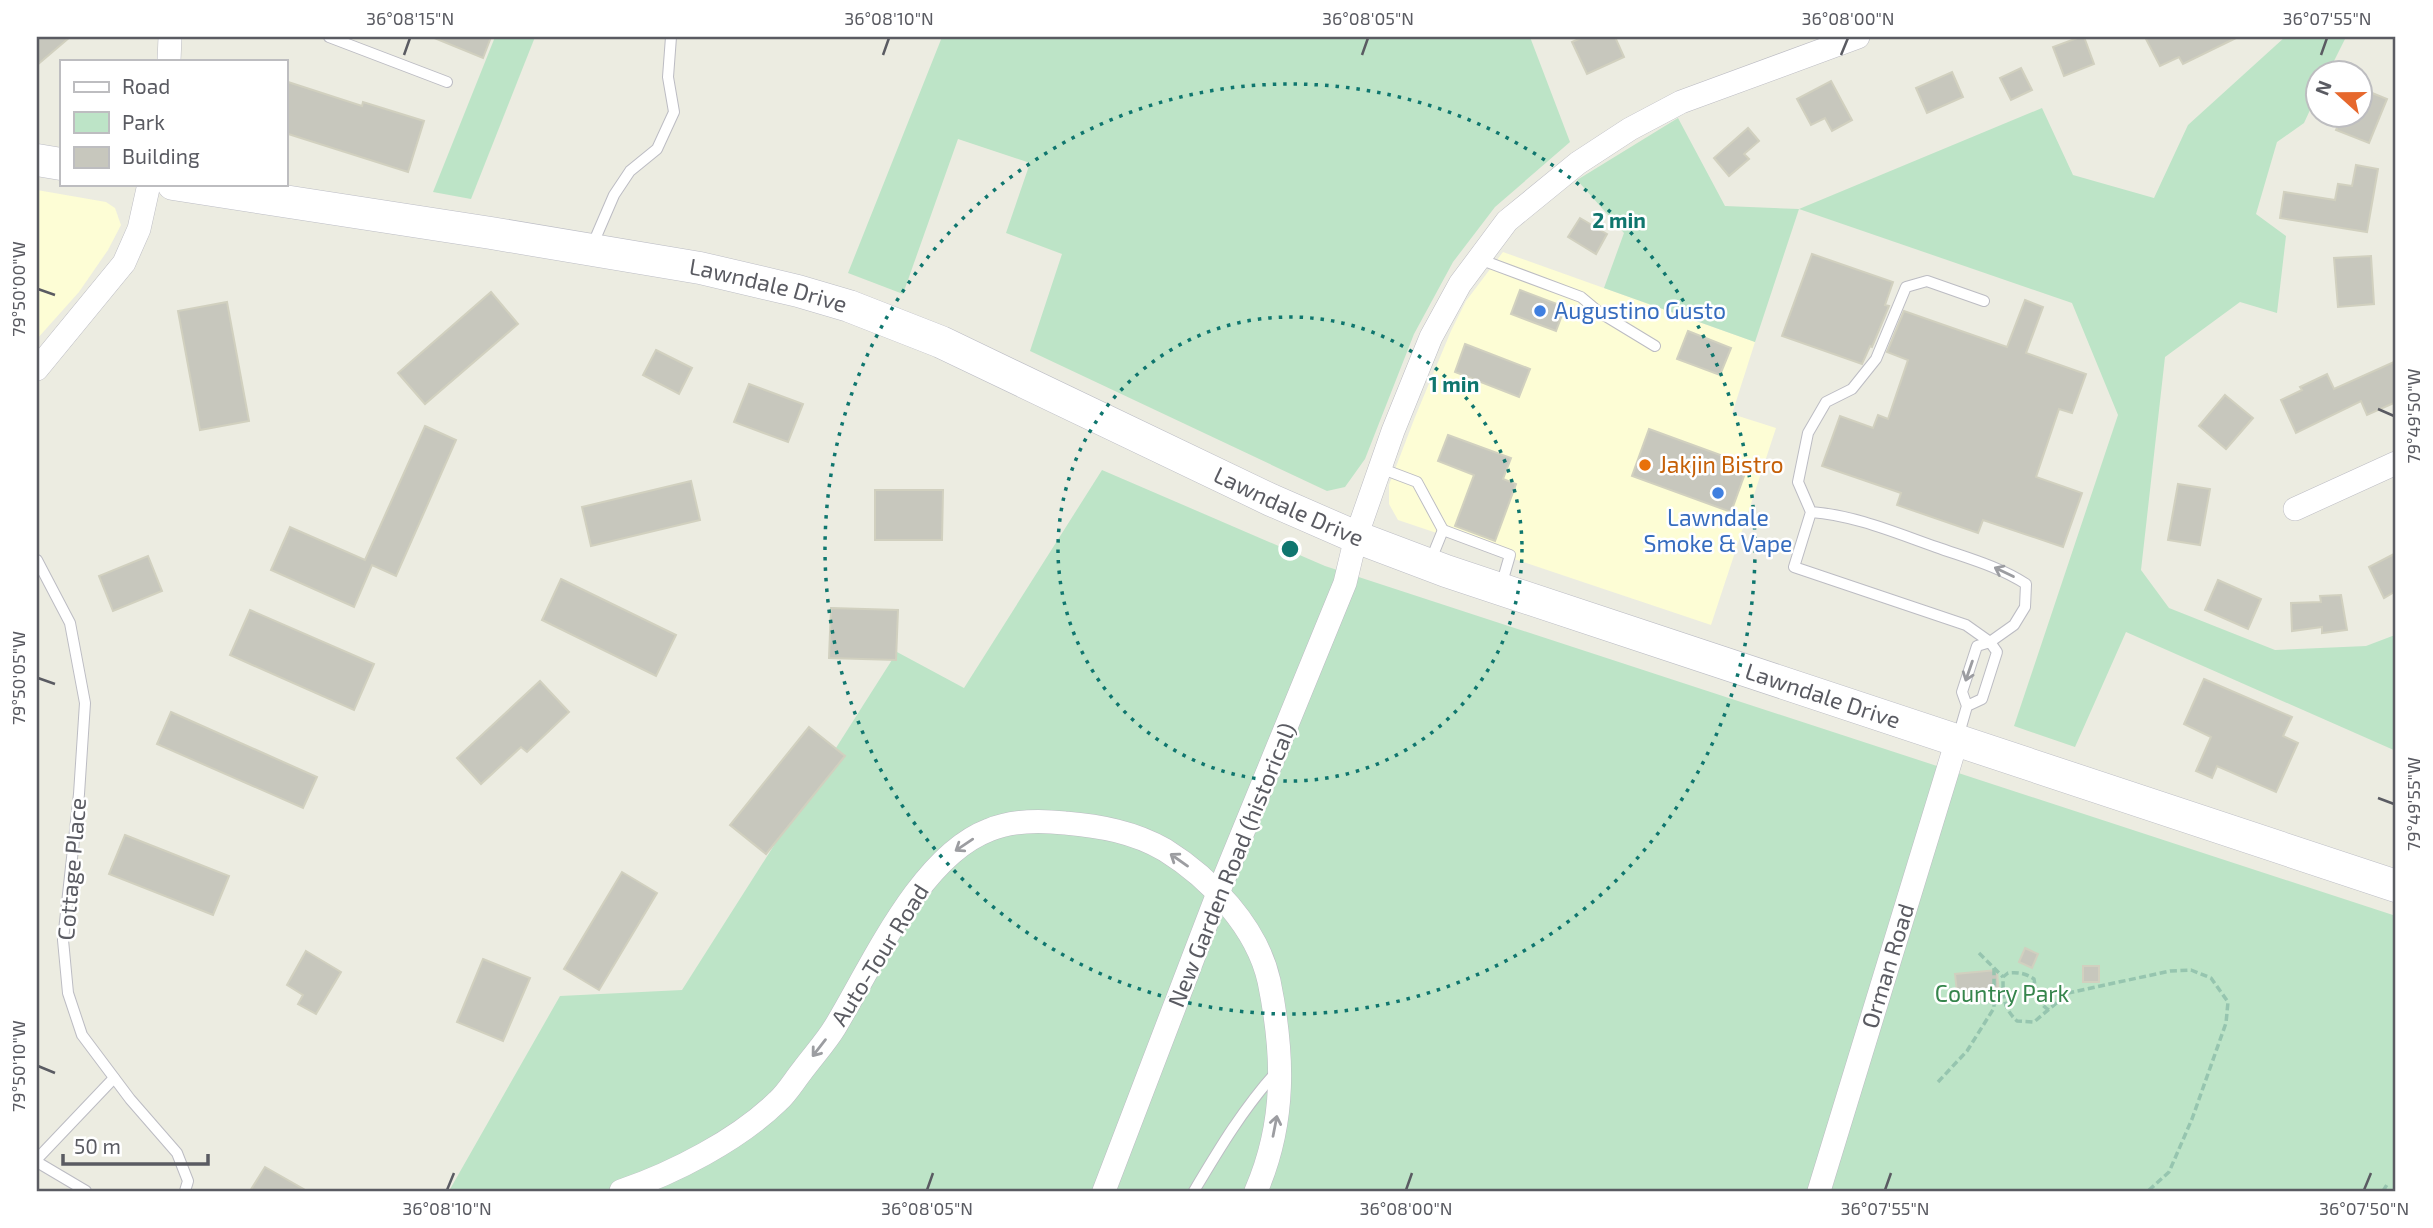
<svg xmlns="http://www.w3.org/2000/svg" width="2433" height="1228" font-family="'Exo 2',sans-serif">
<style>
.commercial{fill:#fdfdd5}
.green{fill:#bde4c7}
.building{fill:#c7c7bd;stroke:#d1d0bf;stroke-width:2}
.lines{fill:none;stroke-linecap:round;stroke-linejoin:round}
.lane-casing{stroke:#bcbcc3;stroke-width:12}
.street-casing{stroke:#bcbcc3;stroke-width:24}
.secondary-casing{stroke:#bcbdc5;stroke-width:33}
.path{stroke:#96c5af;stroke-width:3.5;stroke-dasharray:7 3.5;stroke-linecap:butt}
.lane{stroke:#fff;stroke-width:10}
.street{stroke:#fff;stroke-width:23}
.secondary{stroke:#fff;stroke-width:32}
.oneway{stroke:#9c9da1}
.ticks{fill:none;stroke:#5a5b62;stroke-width:2.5}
.ring{fill:none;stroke:#0f766e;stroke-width:3.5;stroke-dasharray:3.5 7}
.shop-dot{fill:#3f7fe0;stroke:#fff;stroke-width:2.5}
.food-dot{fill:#e8710a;stroke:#fff;stroke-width:2.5}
.labels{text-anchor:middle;stroke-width:5;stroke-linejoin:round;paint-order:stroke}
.street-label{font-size:23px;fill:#5a5b62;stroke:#fff}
.shop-label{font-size:23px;fill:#366cbe;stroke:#fff;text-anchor:start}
.food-label{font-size:23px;fill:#c56008;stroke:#fff;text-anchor:start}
.park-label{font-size:23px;fill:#36854c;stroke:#fff}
.centre{fill:#0f766e;stroke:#fff;stroke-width:3.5}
.ring-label{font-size:21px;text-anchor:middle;font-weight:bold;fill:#0f766e;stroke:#fff;stroke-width:5;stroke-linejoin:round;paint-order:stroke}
.neatline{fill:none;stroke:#5a5b62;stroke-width:2.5}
.ticks-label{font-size:18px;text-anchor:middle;fill:#5a5b62}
</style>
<rect width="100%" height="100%" fill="#ecece1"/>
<!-- commercial -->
<g class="commercial">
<polygon points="37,190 106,202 115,208 121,225 108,250 79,292 37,339"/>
<polygon points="1503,252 1755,342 1732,414 1776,428 1711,625 1398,520 1389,504 1389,485 1415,417 1451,331 1466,301"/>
</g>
<!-- green -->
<g class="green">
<polygon points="495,37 535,37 471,199 433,192"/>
<polygon points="942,37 1530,37 1570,142 1495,207 1453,262 1414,334 1365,459 1345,487 1327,491 1030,351 1062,254 1006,233 1030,163 958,139 903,294 848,273"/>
<polygon points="2285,37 2346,37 2328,73 2318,74 2317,95 2304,123 2277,142 2256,214 2286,236 2277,313 2240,302 2165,357 2141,570 2169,608 2275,650 2366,646 2395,635 2396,751 2126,632 2075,747 2014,726 2118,415 2072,303 1799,209 1755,342 1604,288 1624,233 1577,180 1678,118 1725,206 1799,209 2042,108 2073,175 2154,198 2188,125"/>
<polygon points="1102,470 1325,566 2396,916 2396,1191 449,1191 560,996 682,990 897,652 964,688"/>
</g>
<!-- building -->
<g class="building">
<polygon points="37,37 70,37 37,65"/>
<polygon points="432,37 491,37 483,58"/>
<polygon points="1583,37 1615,37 1624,57 1587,74 1572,42"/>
<polygon points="2080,37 2084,37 2094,64 2064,76 2053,47"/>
<polygon points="2145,37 2238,37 2183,64 2179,57 2160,66"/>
<polygon points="2021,68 2032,90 2011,100 2000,78"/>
<polygon points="1952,72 1963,97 1927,113 1916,88"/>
<polygon points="285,81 362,106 363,102 424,121 408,172 285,133"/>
<polygon points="1831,81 1852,120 1832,131 1825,118 1811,125 1797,99"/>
<polygon points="2360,88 2387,99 2369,143 2336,130 2342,116 2360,116"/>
<polygon points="1748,128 1759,141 1744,154 1749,159 1729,176 1714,158"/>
<polygon points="2356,165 2378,169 2367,232 2280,218 2284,192 2335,200 2338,184 2352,186"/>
<polygon points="1580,218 1607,234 1596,254 1568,237"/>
<polygon points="1812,254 1893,282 1885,305 1889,306 1872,347 1870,346 1862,364 1782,336"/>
<polygon points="2371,256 2374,304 2338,307 2334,258"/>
<polygon points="1520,290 1565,307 1556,331 1511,314"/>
<polygon points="491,292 518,324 425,404 398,373"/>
<polygon points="2025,300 2043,307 2026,353 2086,374 2072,413 2059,409 2036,477 2082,493 2063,547 1983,520 1978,533 1897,505 1901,493 1822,466 1840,416 1873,428 1878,415 1888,419 1908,360 1887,352 1904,311 2007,347"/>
<polygon points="227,302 249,421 200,430 178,311"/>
<polygon points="1688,331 1731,348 1720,375 1677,359"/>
<polygon points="1465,344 1530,369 1519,397 1455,372"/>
<polygon points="656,350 692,368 679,394 643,375"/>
<polygon points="2396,361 2396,402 2367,415 2361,401 2296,433 2281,400 2302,390 2300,387 2327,374 2334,389"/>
<polygon points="749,384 803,404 788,442 734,422"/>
<polygon points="2225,395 2253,418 2226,449 2199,426"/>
<polygon points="425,426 456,440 396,576 372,565 354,607 271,570 290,527 365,560"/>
<polygon points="1649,429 1748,465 1731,512 1632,476"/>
<polygon points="1448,435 1511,458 1503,479 1516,484 1495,541 1455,526 1474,475 1438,461"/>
<polygon points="691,481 700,520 591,546 582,507"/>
<polygon points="2178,484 2210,489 2200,545 2168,540"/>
<polygon points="875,490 943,490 942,540 875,540"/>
<polygon points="2396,553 2396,591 2384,598 2369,567"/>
<polygon points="148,556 162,591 113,611 99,576"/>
<polygon points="561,579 676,635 656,676 542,620"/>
<polygon points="2218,580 2261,599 2248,629 2205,610"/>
<polygon points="2341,595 2347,630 2322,633 2322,627 2292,631 2291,603 2321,602 2320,596"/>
<polygon points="831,608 898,610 896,660 829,658"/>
<polygon points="250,610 374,664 354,710 230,655"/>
<polygon points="2204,679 2292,717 2283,736 2298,743 2276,792 2217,766 2212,778 2196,771 2211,737 2184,724"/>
<polygon points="540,681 569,712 527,752 521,747 481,784 457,758"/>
<polygon points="171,712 317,777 303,808 157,744"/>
<polygon points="809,727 845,756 766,854 730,825"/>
<polygon points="125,835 229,876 213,915 109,874"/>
<polygon points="622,872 657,893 599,990 564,969"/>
<polygon points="2025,948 2038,954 2032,968 2019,962"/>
<polygon points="306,951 341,972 316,1014 298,1004 303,995 287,985"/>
<polygon points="483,959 530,978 503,1041 457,1022"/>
<rect x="2083" y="966" width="16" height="16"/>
<polygon points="1997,970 1999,997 1958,1001 1955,974"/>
<polygon points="265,1167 307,1191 250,1191"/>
</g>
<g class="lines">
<defs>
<g id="lane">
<polyline points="329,37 447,82"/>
<polyline points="592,246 614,195 630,171 657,149 674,112 668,77 671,37"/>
<polyline points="1479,259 1581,297 1599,312 1655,346"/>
<polyline points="1380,468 1417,482 1443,530"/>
<path d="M1811,512C1854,515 1896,533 1936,547C1967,558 1998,566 2026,584L2025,607L2014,625L1990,642L1966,625L1794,567L1811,512L1798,482L1808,433L1826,402L1852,389L1876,359L1906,287L1927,281L1984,301"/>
<polyline points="37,560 70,623 85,703 79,794 63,940 68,993 82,1035 130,1099 177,1153 188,1181 185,1191"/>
<polyline points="1430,562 1443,530 1510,555 1501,586"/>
<polyline points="1958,737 1967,706 1962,692 1977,646 1990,642 1997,652 1982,699 1967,706"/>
<polyline points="37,1159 114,1078"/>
<polyline points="37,1162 86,1191"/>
<path d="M1194,1191C1219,1149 1244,1107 1278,1070"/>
</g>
<g id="street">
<polyline points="169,61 170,37"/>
<polyline points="37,369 124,263 139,229 149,184"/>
<polyline points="2295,509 2396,463"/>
<path d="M621,1191C674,1173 738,1140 778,1101C787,1093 794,1081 802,1071C813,1056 826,1042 835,1027C872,966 920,856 989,830C1013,820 1039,820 1065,823C1100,826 1134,832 1165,850C1210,878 1257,927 1269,981C1284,1054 1286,1122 1256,1191"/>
<polyline points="1104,1191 1218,893 1345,583 1356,537 1393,431 1431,337 1460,284 1507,221 1578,163 1630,129 1681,102 1858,37"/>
<polyline points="1819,1191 1957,740"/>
</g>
<g id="secondary">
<polyline points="37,160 61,164"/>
<path id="s1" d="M173,184L491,233L700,268L798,291L849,306L941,342L1271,500L1356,537L1446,571L2396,886"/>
</g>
</defs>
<!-- lane casing -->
<use href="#lane" class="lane-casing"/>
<!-- street casing -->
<use href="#street" class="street-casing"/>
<!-- secondary casing -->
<use href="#secondary" class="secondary-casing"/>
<!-- path -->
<g class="path">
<polyline points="1979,953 2003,977"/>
<path d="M2049,1010C2037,1003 2036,992 2034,979C2025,973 2018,972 2008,973L2003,977C2003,996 2003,1008 2017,1021L2034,1022L2068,993L2170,971L2191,970L2211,978L2228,1002L2226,1023L2192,1119L2169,1172L2148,1191"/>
<polyline points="1938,1082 1967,1051 1994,1008 1994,968"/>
<polyline points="2383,1191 2388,1183"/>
</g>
<!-- lane -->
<use href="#lane" class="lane"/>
<!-- street -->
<use href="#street" class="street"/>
<!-- secondary -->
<use href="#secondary" class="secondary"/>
</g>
<!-- one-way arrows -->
<defs><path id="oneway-shaft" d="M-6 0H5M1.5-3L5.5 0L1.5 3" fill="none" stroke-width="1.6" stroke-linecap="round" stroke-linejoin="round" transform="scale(1.75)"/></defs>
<g class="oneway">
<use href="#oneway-shaft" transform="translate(2004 572) rotate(-154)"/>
<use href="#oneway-shaft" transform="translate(1969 671) rotate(109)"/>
<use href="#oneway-shaft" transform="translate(964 845) rotate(146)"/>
<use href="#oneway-shaft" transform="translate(1179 860) rotate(-145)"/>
<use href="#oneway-shaft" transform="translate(819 1048) rotate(128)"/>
<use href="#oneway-shaft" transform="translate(1275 1126) rotate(-79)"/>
</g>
<!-- ticks -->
<path class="ticks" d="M404,55L410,38M883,55L889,38M1362,55L1368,38M1841,55L1848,38M2321,55L2327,38M38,289L55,295M2378,409L2394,416M38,678L55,684M2378,798L2394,804M38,1066L55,1073M447,1190L454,1173M927,1190L933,1173M1406,1190L1412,1173M1885,1190L1891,1173M2364,1190L2371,1173"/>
<!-- distance rings -->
<g class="ring">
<circle cx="1290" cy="549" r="232"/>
<circle cx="1290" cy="549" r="465"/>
</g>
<!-- markers -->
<g class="shop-dot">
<circle cx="1540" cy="311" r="7"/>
<circle cx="1718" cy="493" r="7"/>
</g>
<circle class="food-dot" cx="1645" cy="465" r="7"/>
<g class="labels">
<!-- street labels -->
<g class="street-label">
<text dy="8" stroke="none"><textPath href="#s1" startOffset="604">Lawndale Drive</textPath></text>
<text dy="8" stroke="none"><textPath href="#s1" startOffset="1171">Lawndale Drive</textPath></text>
<text dy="8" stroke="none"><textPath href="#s1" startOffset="1738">Lawndale Drive</textPath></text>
<text transform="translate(1232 865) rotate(-68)" y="8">New Garden Road (historical)</text>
<text transform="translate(72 869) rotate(-85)" y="8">Cottage Place</text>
<text transform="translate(880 955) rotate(-58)" y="8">Auto-Tour Road</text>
<text transform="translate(1888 966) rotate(-73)" y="8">Orman Road</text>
</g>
<!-- shop labels -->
<g class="shop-label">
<text x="1554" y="319">Augustino Gusto</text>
<text x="1718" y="526" text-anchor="middle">Lawndale<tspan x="1718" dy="26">Smoke &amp; Vape</tspan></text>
</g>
<!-- food labels -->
<g class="food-label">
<text x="1659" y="473">Jakjin Bistro</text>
</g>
<!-- park labels -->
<g class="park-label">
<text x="2002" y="1002">Country Park</text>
</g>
</g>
<circle cx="1290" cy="549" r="10" class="centre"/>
<g class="ring-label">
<text x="1619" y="228">2 min</text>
<text x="1454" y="392">1 min</text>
</g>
<!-- border -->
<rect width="2433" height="1228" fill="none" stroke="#ffffff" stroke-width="77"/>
<!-- legend -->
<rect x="60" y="60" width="228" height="126" fill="#ffffff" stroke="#bdbdc0" stroke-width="2"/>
<rect x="74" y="82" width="35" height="10" fill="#ffffff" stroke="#bdbdc0" stroke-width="2"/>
<text x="122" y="94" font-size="21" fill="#5a5b62">Road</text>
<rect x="74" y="112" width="35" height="21" fill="#bde4c7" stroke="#bdbdc0" stroke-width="2"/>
<text x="122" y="130" font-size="21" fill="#5a5b62">Park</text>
<rect x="74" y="147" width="35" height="21" fill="#c7c7bd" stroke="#bdbdc0" stroke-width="2"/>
<text x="122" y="164" font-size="21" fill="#5a5b62">Building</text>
<!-- north arrow -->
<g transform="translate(2339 94) rotate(291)"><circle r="33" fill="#ffffff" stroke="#bdbdc0" stroke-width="2"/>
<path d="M0-5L12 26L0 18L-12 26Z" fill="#e6682d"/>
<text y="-10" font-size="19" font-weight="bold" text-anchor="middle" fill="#5a5b62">N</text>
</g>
<!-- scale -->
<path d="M63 1154v10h145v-10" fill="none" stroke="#5a5b62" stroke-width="3.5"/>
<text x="74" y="1154" font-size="21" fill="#5a5b62" stroke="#ffffff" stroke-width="5" paint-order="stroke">50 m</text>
<rect x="38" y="38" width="2356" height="1152" class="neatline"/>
<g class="ticks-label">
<text x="410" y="25">36°08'15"N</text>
<text x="889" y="25">36°08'10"N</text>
<text x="1368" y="25">36°08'05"N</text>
<text x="1848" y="25">36°08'00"N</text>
<text x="2327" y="25">36°07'55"N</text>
<text transform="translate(19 289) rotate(-90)" y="6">79°50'00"W</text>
<text transform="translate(2414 416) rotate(-90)" y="6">79°49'50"W</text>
<text transform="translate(19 678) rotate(-90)" y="6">79°50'05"W</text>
<text transform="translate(2414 804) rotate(-90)" y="6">79°49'55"W</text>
<text transform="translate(19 1066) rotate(-90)" y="6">79°50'10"W</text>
<text x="447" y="1215">36°08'10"N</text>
<text x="927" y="1215">36°08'05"N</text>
<text x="1406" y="1215">36°08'00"N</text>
<text x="1885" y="1215">36°07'55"N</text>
<text x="2364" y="1215">36°07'50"N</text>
</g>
</svg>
